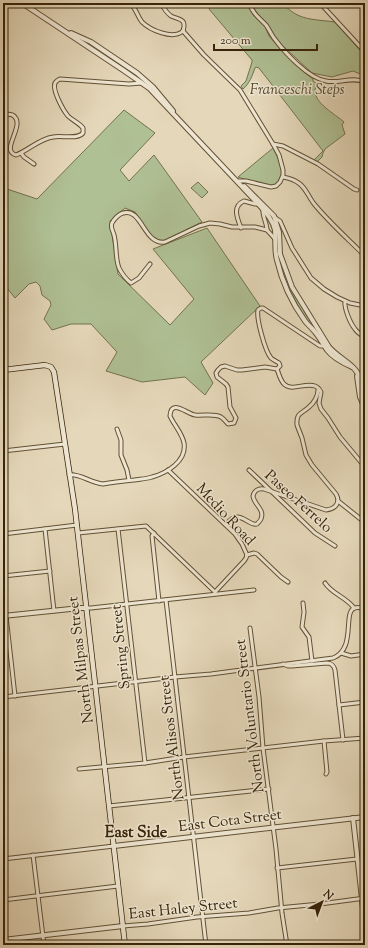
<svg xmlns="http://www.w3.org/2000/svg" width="368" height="948" font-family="'Sorts Mill Goudy',serif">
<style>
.green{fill:#afc094;stroke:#73724e}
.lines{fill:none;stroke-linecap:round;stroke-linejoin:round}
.minor-casing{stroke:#625135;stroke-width:5}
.tertiary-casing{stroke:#625135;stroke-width:6}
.secondary-casing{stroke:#372409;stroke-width:6}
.minor{stroke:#eee6d2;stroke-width:3}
.tertiary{stroke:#eee6d2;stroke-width:4}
.secondary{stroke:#eee6d2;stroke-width:4.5}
.labels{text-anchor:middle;stroke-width:3;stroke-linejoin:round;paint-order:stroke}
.park-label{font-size:15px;font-style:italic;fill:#554b2c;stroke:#eee6d2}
.street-label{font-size:15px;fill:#372409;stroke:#eee6d2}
.neighbourhood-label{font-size:16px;font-weight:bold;fill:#372409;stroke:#eee6d2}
</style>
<rect width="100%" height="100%" fill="#e5d8ba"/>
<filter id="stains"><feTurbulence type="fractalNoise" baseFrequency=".005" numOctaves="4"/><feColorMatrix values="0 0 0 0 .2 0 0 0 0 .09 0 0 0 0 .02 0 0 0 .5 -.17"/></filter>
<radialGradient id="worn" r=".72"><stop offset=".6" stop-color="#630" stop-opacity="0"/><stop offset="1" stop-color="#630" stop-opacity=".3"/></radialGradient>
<!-- green -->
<g class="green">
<path d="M214,3H247L254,16L265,26L269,36L280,49L304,72L313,79V81L317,84C317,84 315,89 315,90C314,103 335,114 344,122L342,125L345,134L325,149L323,153L322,157L317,162L314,160L323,151L259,68L256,67L255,68C252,76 250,83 243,89L241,86L246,81L252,62V60L209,9Z"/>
<path d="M251,3H283C297,21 314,19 335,22L365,56V76L353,71L332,77L312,73L282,45L274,35L267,23L257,13Z"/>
<polygon points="90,43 140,76 151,90 88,45"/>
<polygon points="124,110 155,133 120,170 129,181 154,155 202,222 165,240 158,241 152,237 135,212 125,208 110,221 118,274 170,325 194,299 153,249 207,228 260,306 201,362 213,383 205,395 185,377 142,382 106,371 117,352 91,324 71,324 52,330 44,319 51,305 50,301 42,295 40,286 36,282 29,284 15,298 3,283 3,184 7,189 37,199"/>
<path d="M273,148C278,158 287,174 277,183C275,185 274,185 271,186C264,186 245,179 238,177Z"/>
<polygon points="198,182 208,192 202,198 191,188"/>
<polygon points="276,227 277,231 279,253 305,313 320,335 305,318 287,286 278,259"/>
</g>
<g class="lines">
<defs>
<g id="minor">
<path d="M130,3C136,8 137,16 142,22C150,30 173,40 183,31"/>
<path d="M161,3C163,7 167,13 171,16C179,20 187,18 183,31"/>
<path d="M249,3C251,8 253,12 257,16C260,19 263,22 266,25C269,29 271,34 274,38C285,53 308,78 326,81C339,84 352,76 365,82"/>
<polyline points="320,3 365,52"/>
<polyline points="183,31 204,55 240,90 273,144 279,155 283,170 283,175 280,182 276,186 271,187 246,181 237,181"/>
<path d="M3,115C7,114 12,113 15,117C24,127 0,151 16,155C29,150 39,139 53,137C61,135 77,140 83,133V128C79,123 72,120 68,116C63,110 52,90 55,83C57,80 58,80 60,79L129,84L142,83"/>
<polyline points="273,144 283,146 318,164 354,189 357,190"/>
<polyline points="21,153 24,157 34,164"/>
<path d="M283,177C289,178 295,180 300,184C307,190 309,198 315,205C330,223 348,239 365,256"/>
<path d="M263,209C262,216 267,223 267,230L275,239"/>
<polyline points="274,217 280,221 292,248 311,278 324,289 337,297 350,303 365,306"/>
<path d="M241,228C237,218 232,206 244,201L255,204H258"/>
<path d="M150,264L139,278L131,283C126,279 122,274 119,268C115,258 117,246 114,235C113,231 110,227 112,223C114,219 119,214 123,213C142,207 144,246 165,242L199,226L210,223L220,224L232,227H255L267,230"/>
<path d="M345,301C344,308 350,323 355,329C357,332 361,335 365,337"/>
<path d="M277,369C279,374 280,380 284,384C292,392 305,382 315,386C318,387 320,390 321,392L319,403L321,409L328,418L340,437L365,467"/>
<polyline points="117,429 121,440 121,455 127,470 129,480"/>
<polyline points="3,451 65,444"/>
<polyline points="168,470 235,534 242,544 247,555"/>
<polyline points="249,470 315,533 335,546"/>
<path d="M69,475C79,473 91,483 103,484C113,482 123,481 134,480C140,479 146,479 152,477C167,473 187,461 184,443C182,433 174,425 170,416C171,398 187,414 195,415C203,416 214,413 221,417C224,419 226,422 228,424L234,423L236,418L230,407L228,387L226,384L217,377L216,373L218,370L221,367L225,366L237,370H242L265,367L277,369L280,366L279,363C276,361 273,360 271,358C265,351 256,318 258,310L261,308H263L320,346H324"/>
<polyline points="338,501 363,521"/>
<path d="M226,525C239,506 248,527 257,524C258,523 260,521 261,519C265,509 254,505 253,496C254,491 258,488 264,489L326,510C335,509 341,503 336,494L312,465L306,455L302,438L297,425C296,412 302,414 309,407C314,403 318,396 318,390"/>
<polyline points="45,529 54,611"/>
<polyline points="118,529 145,763"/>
<polyline points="78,533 146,526 215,592"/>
<polyline points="154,533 152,536 159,601"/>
<polyline points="3,534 77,525"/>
<polyline points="247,555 254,553 257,554 281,577 288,582"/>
<polyline points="3,576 50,571"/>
<path d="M325,583C332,594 346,597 354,608"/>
<polyline points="3,589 15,696"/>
<polyline points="215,592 244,561 246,558 247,555"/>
<polyline points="166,600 206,945"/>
<polyline points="303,603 304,612 302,627 309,637 312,661"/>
<polyline points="86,608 91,608 254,590"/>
<polyline points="250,628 259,697 263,748 276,849 282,913 287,945"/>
<polyline points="341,653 351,656 365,654"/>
<path d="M283,664L288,666H292L327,663C331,663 334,666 335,670L343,740"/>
<path d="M3,697L175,677L211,674L333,658C357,649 342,611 355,608C358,607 362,608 365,609"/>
<polyline points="339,705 365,702"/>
<polyline points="324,741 327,772 326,774"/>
<polyline points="79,769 145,763 184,757 324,741 365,738"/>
<polyline points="109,806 269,789"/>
<polyline points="33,855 44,945"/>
<polyline points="3,859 114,846"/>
<polyline points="277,868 357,859"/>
<polyline points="3,900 118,886"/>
<polyline points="123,926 148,924 197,917 249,913 278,908 320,904 365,898"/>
</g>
<g id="tertiary">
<path d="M22,3L123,70L149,88L261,207C267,214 273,221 275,230C276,240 274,250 277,260C282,282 292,303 305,321C308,325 312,328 315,332C320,338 323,344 327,350C333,358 343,363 352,367"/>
<polyline points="71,33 91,42 137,73 153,87 173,111"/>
<path d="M244,186L274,216L279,232L280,254L292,287L329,347C339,359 356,364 361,380C363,386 363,393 365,399"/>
<polyline points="357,376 360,397 365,408"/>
<polyline points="3,616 80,608 86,608"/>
<polyline points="353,818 365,926"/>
<polyline points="114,846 365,817"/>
<polyline points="3,940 123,926"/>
</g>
<polyline id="secondary" points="3,370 45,365 51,367 54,372 75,509 125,945"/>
</defs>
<!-- minor casing -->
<use href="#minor" class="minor-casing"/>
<!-- tertiary casing -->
<use href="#tertiary" class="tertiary-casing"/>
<!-- secondary casing -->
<use href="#secondary" class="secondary-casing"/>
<!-- minor -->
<use href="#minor" class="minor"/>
<!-- tertiary -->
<use href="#tertiary" class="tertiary"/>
<!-- secondary -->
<use href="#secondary" class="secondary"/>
</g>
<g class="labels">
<!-- park labels -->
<g class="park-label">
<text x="297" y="94">Franceschi Steps</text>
</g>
<!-- street labels -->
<g class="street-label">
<text transform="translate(299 501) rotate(42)" y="5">Paseo Ferrelo</text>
<text transform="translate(226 514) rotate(47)" y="5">Medio Road</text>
<text transform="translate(120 647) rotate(-96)" y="5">Spring Street</text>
<text transform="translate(80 660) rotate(-97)" y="5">North Milpas Street</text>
<text transform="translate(249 716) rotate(-97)" y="5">North Voluntario Street</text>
<text transform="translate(171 738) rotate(-97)" y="5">North Alisos Street</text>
<text transform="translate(230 820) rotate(-7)" y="5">East Cota Street</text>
<text transform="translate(183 908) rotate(-6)" y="5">East Haley Street</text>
</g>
<!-- neighbourhood labels -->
<g class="neighbourhood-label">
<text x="136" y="837">East Side</text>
</g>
</g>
<!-- margin -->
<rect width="368" height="948" fill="none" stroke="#e5d8ba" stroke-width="16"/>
<rect x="4" y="4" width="360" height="940" fill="none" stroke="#372409" stroke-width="2"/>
<rect x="8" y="8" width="352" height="932" fill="none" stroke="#372409"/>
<!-- north arrow -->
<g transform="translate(322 902) rotate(42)" stroke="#eee6d2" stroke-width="3" paint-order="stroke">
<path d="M0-3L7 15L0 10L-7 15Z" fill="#372409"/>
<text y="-6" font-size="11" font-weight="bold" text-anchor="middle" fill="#372409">N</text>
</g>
<!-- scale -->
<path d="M214 44v6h103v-6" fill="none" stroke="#372409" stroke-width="2"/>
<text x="220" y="44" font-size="12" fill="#372409" stroke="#eee6d2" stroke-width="3" paint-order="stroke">200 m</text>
<rect width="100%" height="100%" filter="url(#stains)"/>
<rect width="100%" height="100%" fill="url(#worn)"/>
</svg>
